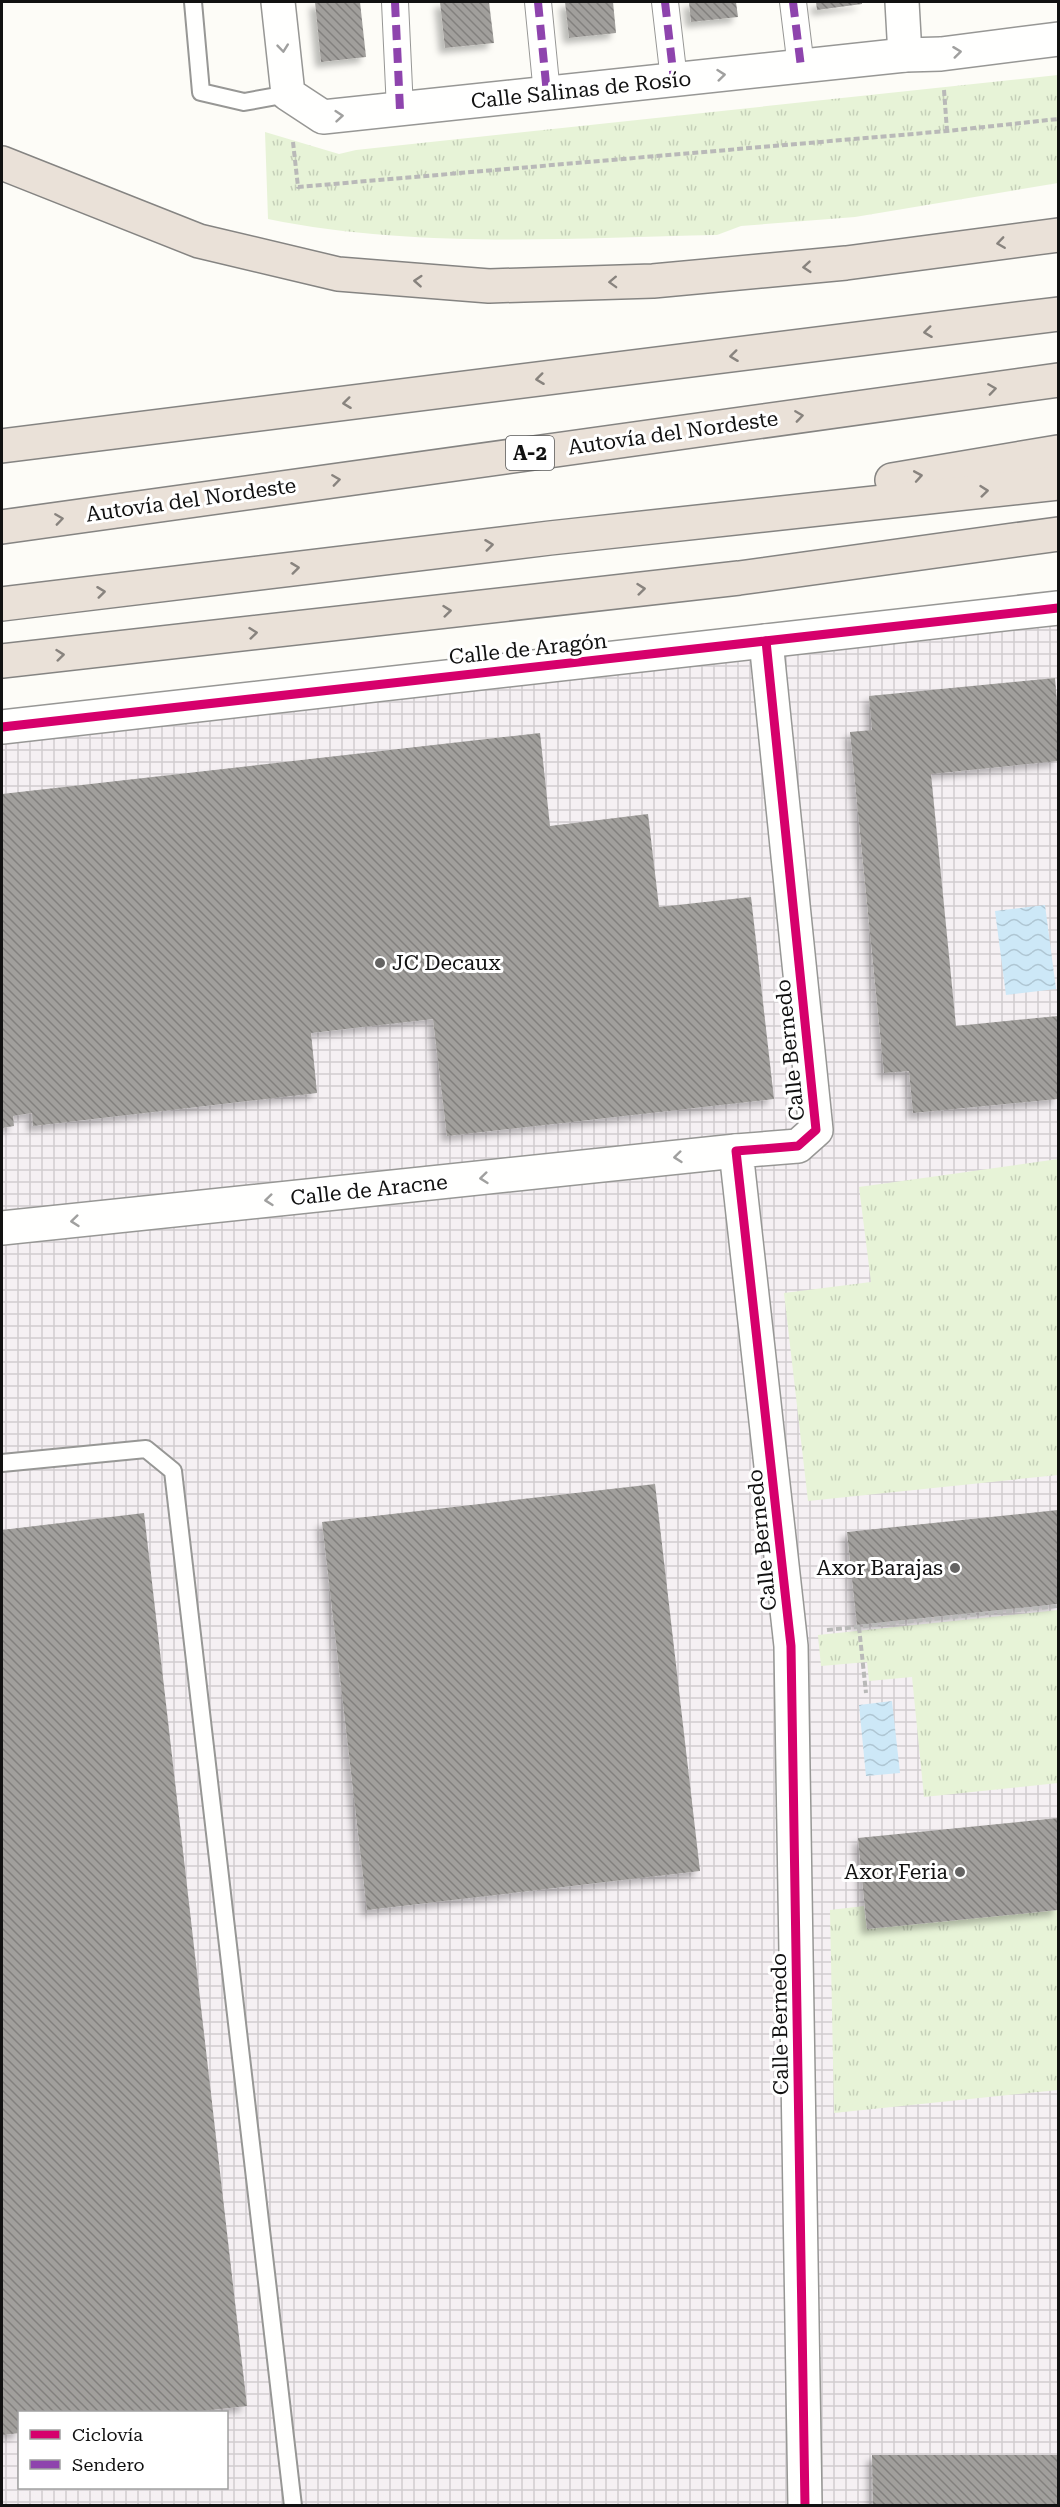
<svg xmlns="http://www.w3.org/2000/svg" width="1060" height="2507" font-family="'Roboto Serif',serif">
<style>
.industrial{fill:url(#industrial-grid);fill-rule:evenodd}
.grass{fill:url(#grass-tufts)}
.water{fill:url(#water-waves)}
.building{fill:url(#building-back-hatch);filter:url(#shadow)}
.lines{fill:none;stroke-linecap:round;stroke-linejoin:round}
.service-casing{stroke:#979795;stroke-width:20}
.pedestrian-casing{stroke:#979795;stroke-width:28}
.minor-casing{stroke:#979795;stroke-width:36}
.tertiary-casing{stroke:#979795;stroke-width:36}
.motorway-casing{stroke:#858482;stroke-width:36}
.path{stroke:#b9b9b8;stroke-width:4;stroke-dasharray:6 3;stroke-linecap:butt}
.service{stroke:#fffffe;stroke-width:16}
.pedestrian{stroke:#fffffe;stroke-width:26}
.minor{stroke:#fffffe;stroke-width:33}
.tertiary{stroke:#fffffe;stroke-width:33}
.motorway{stroke:#eae1d8;stroke-width:33}
.quiet{stroke:#8e44ad;stroke-width:8;stroke-dasharray:15 8;stroke-linecap:butt}
.cycleway-casing{stroke:#fff;stroke-width:13}
.cycleway{stroke:#d6006c;stroke-width:9}
.oneway{stroke:#a0a09f}
.oneway2{stroke:#88837e}
.poi-dot{fill:#646362;stroke:#fff;stroke-width:2}
.labels{text-anchor:middle;stroke-width:6;stroke-linejoin:round;paint-order:stroke}
.shield{fill:#fff;stroke:#585858;stroke-width:1.5}
.shield-label{font-size:20px;font-weight:bold;fill:#111}
.street-label{font-size:21px;fill:#111;stroke:#fff}
.poi-label{font-size:21px;fill:#111;stroke:#fff;text-anchor:end}
</style>
<defs>
<pattern id="industrial-grid" width="8" height="8" patternUnits="userSpaceOnUse" patternTransform="scale(1.5)"><rect width="8" height="8" fill="#f5f0f3"/><path d="M0 4h8M4 0v8" fill="none" stroke="#d1cdcf"/></pattern>
<pattern id="grass-tufts" width="24" height="20" patternUnits="userSpaceOnUse" patternTransform="scale(1.5)"><rect width="24" height="20" fill="#e7f3d7"/><path d="M3 7l-1-3M5 7V3M7 7l1-3M15 17l-1-3M17 17v-4M19 17l1-3" fill="none" stroke="#c5cfb8"/></pattern>
<pattern id="water-waves" width="16" height="10" patternUnits="userSpaceOnUse" patternTransform="scale(1.5)"><rect width="16" height="10" fill="#cde8f7"/><path d="M0 5q4-4 8 0t8 0" fill="none" stroke="#afc6d3"/></pattern>
<pattern id="building-back-hatch" width="6" height="6" patternUnits="userSpaceOnUse" patternTransform="scale(1.5)"><rect width="6" height="6" fill="#a19f9c"/><path d="M-1 5l2 2M0 0l6 6M5-1l2 2" fill="none" stroke="#82807e"/></pattern>
<filter id="shadow"><feDropShadow dx="-5.5" dy="5.5" stdDeviation="3" flood-color="#0004"/></filter>
</defs>
<rect width="100%" height="100%" fill="#fdfcf7"/>
<!-- industrial -->
<path class="industrial" d="M1058,608V2505H2V727ZM20,2412H226V2488H20Z"/>
<!-- grass -->
<g class="grass">
<path d="M1058,75V183L855,217L741,226L717,235C568,238 415,249 268,219L265,132L339,154L356,150Z"/>
<polygon points="1058,1159 1058,1475 808,1501 784,1293 871,1282 859,1187"/>
<polygon points="1058,1610 1058,1783 924,1797 912,1677 869,1681 867,1662 821,1666 818,1635"/>
<polygon points="864,1906 867,1929 1058,1910 1058,2090 834,2113 830,1910"/>
</g>
<!-- water -->
<g class="water">
<polygon points="1045,905 1056,989 1006,995 995,911"/>
<polygon points="892,1701 900,1773 866,1776 859,1705"/>
</g>
<!-- building -->
<g class="building">
<polygon points="315,2 360,2 366,57 321,62"/>
<polygon points="440,2 489,2 494,43 445,48"/>
<polygon points="565,2 613,2 616,33 569,38"/>
<polygon points="689,2 736,2 738,17 691,22"/>
<polygon points="816,2 862,2 862,4 817,10"/>
<polygon points="1055,678 1058,713 1058,761 931,774 956,1026 1058,1016 1058,1099 913,1113 909,1071 884,1073 850,732 872,730 869,696"/>
<polygon points="540,733 550,826 648,814 659,907 751,897 774,1099 447,1136 433,1019 311,1033 317,1093 33,1126 32,1113 13,1116 14,1126 2,1128 2,794"/>
<polygon points="655,1484 700,1871 367,1910 322,1522"/>
<polygon points="1058,1510 1058,1604 857,1625 847,1532"/>
<polygon points="144,1513 247,2406 192,2412 20,2412 20,2433 2,2435 2,1530"/>
<polygon points="1058,1818 1058,1910 867,1929 858,1838"/>
<polygon points="872,2455 1058,2455 1058,2506 873,2506"/>
</g>
<g class="lines">
<defs>
<g id="service">
<polyline points="193,2 201,92 244,102 288,94"/>
<polyline points="2,1463 146,1449 173,1471 293,2506"/>
</g>
<g id="pedestrian">
<polyline points="395,2 400,110"/>
<polyline points="538,2 547,94"/>
<polyline points="665,2 674,80"/>
<polyline points="793,2 801,67"/>
</g>
<g id="minor">
<polyline points="902,2 905,55"/>
<polyline points="766,641 816,1130 798,1146 736,1151 791,1646 805,2506"/>
<polyline points="2,727 1058,608"/>
<polyline points="2,1228 736,1151"/>
</g>
<polyline id="tertiary" points="278,2 288,94 323,117 905,55 941,54 1058,39"/>
<g id="motorway">
<polyline points="2,163 199,241 338,274 489,286 653,281 846,263 1058,235"/>
<polyline points="2,446 1058,314"/>
<polyline points="892,480 1058,452"/>
<polyline points="2,527 1058,380"/>
<polyline points="2,604 550,538 1058,483"/>
<polyline points="2,661 739,578 1058,534"/>
</g>
</defs>
<!-- service casing -->
<use href="#service" class="service-casing"/>
<!-- pedestrian casing -->
<use href="#pedestrian" class="pedestrian-casing"/>
<!-- minor casing -->
<use href="#minor" class="minor-casing"/>
<!-- tertiary casing -->
<use href="#tertiary" class="tertiary-casing"/>
<!-- motorway casing -->
<use href="#motorway" class="motorway-casing"/>
<!-- path -->
<g class="path">
<polyline points="944,90 947,131"/>
<polyline points="293,142 298,187 947,131 1058,119"/>
<polyline points="859,1627 866,1693"/>
<polyline points="827,1630 1058,1606"/>
</g>
<!-- service -->
<use href="#service" class="service"/>
<!-- pedestrian -->
<use href="#pedestrian" class="pedestrian"/>
<!-- minor -->
<use href="#minor" class="minor"/>
<!-- tertiary -->
<use href="#tertiary" class="tertiary"/>
<!-- motorway -->
<use href="#motorway" class="motorway"/>
<!-- quiet -->
<g class="quiet">
<polyline points="395,2 400,110"/>
<polyline points="538,2 547,94"/>
<polyline points="665,2 674,80"/>
<polyline points="793,2 801,67"/>
</g>
<defs>
<g id="cycleway">
<polyline points="766,641 816,1130 798,1146 736,1151 791,1646 805,2506"/>
<polyline points="2,727 1058,608"/>
</g>
</defs>
<!-- cycleway casing -->
<use href="#cycleway" class="cycleway-casing"/>
<!-- cycleway -->
<use href="#cycleway" class="cycleway"/>
</g>
<!-- one-way arrows -->
<defs><path id="oneway-chevron" d="M-2-3.5L2.5 0L-2 3.5" fill="none" stroke-width="1.6" stroke-linecap="round" stroke-linejoin="round" transform="scale(1.5)"/></defs>
<g class="oneway">
<use href="#oneway-chevron" transform="translate(283 48) rotate(84)"/>
<use href="#oneway-chevron" transform="translate(957 52) rotate(-7)"/>
<use href="#oneway-chevron" transform="translate(721 75) rotate(-6)"/>
<use href="#oneway-chevron" transform="translate(339 116) rotate(-5)"/>
<use href="#oneway-chevron" transform="translate(678 1157) rotate(174)"/>
<use href="#oneway-chevron" transform="translate(484 1178) rotate(174)"/>
<use href="#oneway-chevron" transform="translate(269 1200) rotate(174)"/>
<use href="#oneway-chevron" transform="translate(75 1221) rotate(174)"/>
</g>
<g class="oneway2">
<use href="#oneway-chevron" transform="translate(1001 243) rotate(172)"/>
<use href="#oneway-chevron" transform="translate(807 267) rotate(175)"/>
<use href="#oneway-chevron" transform="translate(418 281) rotate(-176)"/>
<use href="#oneway-chevron" transform="translate(613 282) rotate(178)"/>
<use href="#oneway-chevron" transform="translate(928 332) rotate(173)"/>
<use href="#oneway-chevron" transform="translate(734 356) rotate(173)"/>
<use href="#oneway-chevron" transform="translate(540 379) rotate(173)"/>
<use href="#oneway-chevron" transform="translate(992 389) rotate(-8)"/>
<use href="#oneway-chevron" transform="translate(347 403) rotate(173)"/>
<use href="#oneway-chevron" transform="translate(799 416) rotate(-8)"/>
<use href="#oneway-chevron" transform="translate(918 476) rotate(-10)"/>
<use href="#oneway-chevron" transform="translate(336 480) rotate(-8)"/>
<use href="#oneway-chevron" transform="translate(984 491) rotate(-6)"/>
<use href="#oneway-chevron" transform="translate(59 519) rotate(-8)"/>
<use href="#oneway-chevron" transform="translate(489 545) rotate(-7)"/>
<use href="#oneway-chevron" transform="translate(295 568) rotate(-7)"/>
<use href="#oneway-chevron" transform="translate(641 589) rotate(-6)"/>
<use href="#oneway-chevron" transform="translate(101 592) rotate(-7)"/>
<use href="#oneway-chevron" transform="translate(447 611) rotate(-6)"/>
<use href="#oneway-chevron" transform="translate(253 633) rotate(-6)"/>
<use href="#oneway-chevron" transform="translate(60 655) rotate(-6)"/>
</g>
<!-- markers -->
<g class="poi-dot">
<circle cx="380" cy="963" r="6"/>
<circle cx="955" cy="1568" r="6"/>
<circle cx="960" cy="1872" r="6"/>
</g>
<g class="labels">
<!-- shield labels -->
<rect class="shield" x="506" y="436" width="48" height="34" rx="4.5"/>
<g class="shield-label">
<text x="530" y="460">A-2</text>
</g>
<!-- street labels -->
<g class="street-label">
<text transform="translate(581 90) rotate(-6)" y="7">Calle Salinas de Rosío</text>
<text transform="translate(673 433) rotate(-8)" y="7">Autovía del Nordeste</text>
<text transform="translate(191 500) rotate(-8)" y="7">Autovía del Nordeste</text>
<text transform="translate(528 649) rotate(-6)" y="7">Calle de Aragón</text>
<text transform="translate(790 1050) rotate(-96)" y="7">Calle Bernedo</text>
<text transform="translate(369 1190) rotate(-6)" y="7">Calle de Aracne</text>
<text transform="translate(762 1540) rotate(-96)" y="7">Calle Bernedo</text>
<text transform="translate(780 2024) rotate(-91)" y="7">Calle Bernedo</text>
</g>
<!-- poi labels -->
<g class="poi-label">
<text x="392" y="970" text-anchor="start">JC Decaux</text>
<text x="943" y="1575">Axor Barajas</text>
<text x="948" y="1879">Axor Feria</text>
</g>
</g>
<!-- border -->
<rect width="1060" height="2507" fill="none" stroke="#111111" stroke-width="6"/>
<!-- legend -->
<rect x="18" y="2411" width="210" height="78" fill="#ffffff" stroke="#a0a0a0" stroke-width="1.5"/>
<rect x="30" y="2430" width="30" height="9" fill="#d6006c" stroke="#a0a0a0" stroke-width="1.5"/>
<text x="72" y="2441" font-size="18" fill="#111111">Ciclovía</text>
<rect x="30" y="2460" width="30" height="9" fill="#8e44ad" stroke="#a0a0a0" stroke-width="1.5"/>
<text x="72" y="2471" font-size="18" fill="#111111">Sendero</text>
</svg>
